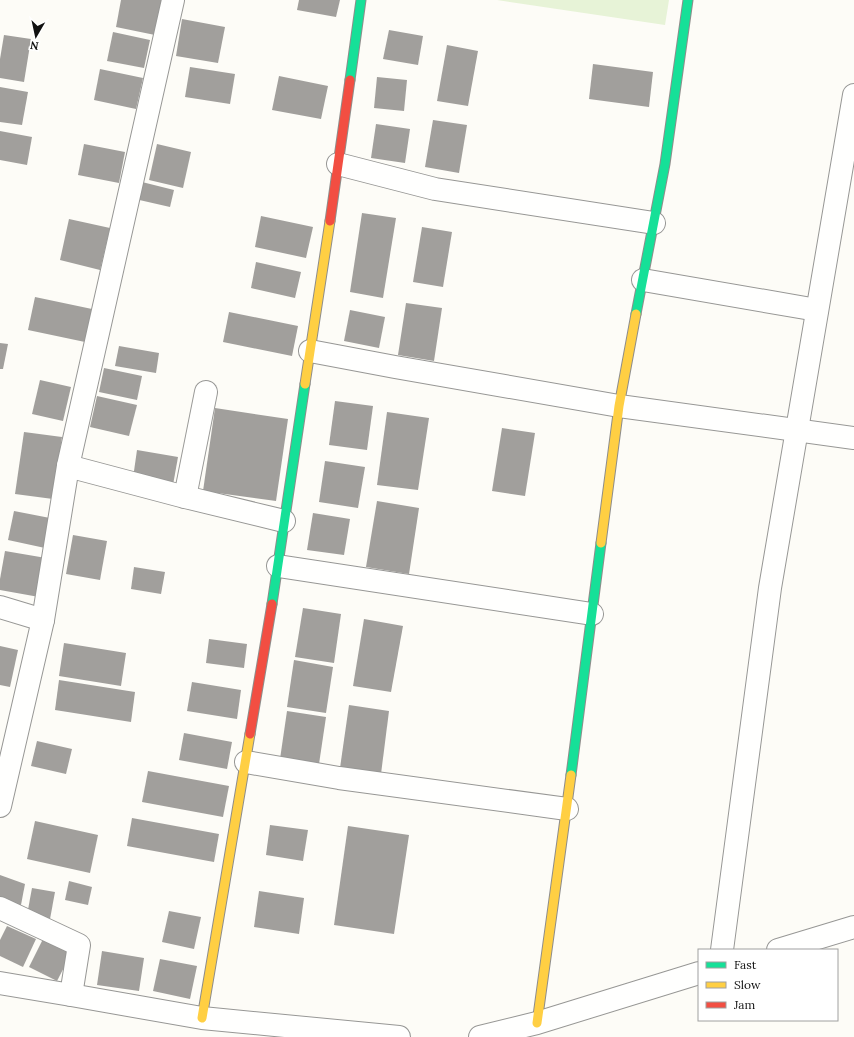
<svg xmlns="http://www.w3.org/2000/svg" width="854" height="1037" font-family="Lora,serif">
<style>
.green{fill:#e7f3d7}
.building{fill:#a19f9c}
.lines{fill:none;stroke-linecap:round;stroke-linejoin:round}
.street-casing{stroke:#979795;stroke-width:24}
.fast-casing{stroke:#8e8d8b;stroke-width:11}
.slow-casing{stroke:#8e8d8b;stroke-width:11}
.jam-casing{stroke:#8e8d8b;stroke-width:11}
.street{stroke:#fffffe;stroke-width:22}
.fast{stroke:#16e098;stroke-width:9}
.slow{stroke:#ffcf43;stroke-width:9}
.jam{stroke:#f24e42;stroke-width:9}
</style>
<rect width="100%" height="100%" fill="#fdfcf7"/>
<!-- green -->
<polygon class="green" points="497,0 669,0 665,25"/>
<!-- building -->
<g class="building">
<polygon points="121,0 162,0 155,35 116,27"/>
<polygon points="299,0 340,0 336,17 297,10"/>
<polygon points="182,19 225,27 218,63 176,56"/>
<polygon points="389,30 423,36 418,65 383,59"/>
<polygon points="113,32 150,40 144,68 107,61"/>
<polygon points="4,35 31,39 24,82 0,78 0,59"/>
<polygon points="447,45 478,51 468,106 437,101"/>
<polygon points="593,64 653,72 649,107 589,99"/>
<polygon points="190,67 235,74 230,104 185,97"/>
<polygon points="100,69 143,78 136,109 94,100"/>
<polygon points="279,76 328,86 321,119 272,110"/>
<polygon points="377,77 407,80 404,111 374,108"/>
<polygon points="0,87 28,92 22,125 0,122"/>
<polygon points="433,120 467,125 459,173 425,167"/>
<polygon points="376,124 410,129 405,163 371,158"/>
<polygon points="0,131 32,137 27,165 0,160"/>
<polygon points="84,144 125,152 119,183 78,175"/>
<polygon points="157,144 191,152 183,188 149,180"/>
<polygon points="138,181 174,190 170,207 135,199"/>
<polygon points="362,213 396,218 383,298 350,292"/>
<polygon points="261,216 313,227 306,258 255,247"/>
<polygon points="69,219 110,228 100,270 60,260"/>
<polygon points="422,227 452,232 443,287 413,282"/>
<polygon points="256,262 301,272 295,298 251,288"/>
<polygon points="35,297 92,309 85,342 28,330"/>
<polygon points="406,303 442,308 434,361 398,355"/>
<polygon points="350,310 385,317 379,348 344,341"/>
<polygon points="229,312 298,326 292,356 223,342"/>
<polygon points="0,343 8,344 3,369 0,369"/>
<polygon points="119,346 159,353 156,373 115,366"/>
<polygon points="104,368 142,376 137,400 99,392"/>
<polygon points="40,380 71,387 63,421 32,414"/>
<polygon points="97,396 137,405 129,436 90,427"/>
<polygon points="335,401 373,406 367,450 329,445"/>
<polygon points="215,408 288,419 276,501 203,491"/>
<polygon points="387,412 429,418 418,490 377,485"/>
<polygon points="502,428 535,433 525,496 492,491"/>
<polygon points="24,432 62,437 53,499 15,494"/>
<polygon points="137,450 178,457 173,485 133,478"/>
<polygon points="325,461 365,467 358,508 319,502"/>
<polygon points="377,501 419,508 409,574 366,567"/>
<polygon points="14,511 50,518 45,548 8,540"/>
<polygon points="313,513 350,519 344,555 307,550"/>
<polygon points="73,535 107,541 100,580 66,574"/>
<polygon points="5,551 46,558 39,597 0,590 0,579"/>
<polygon points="134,567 165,572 161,594 131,589"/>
<polygon points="303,608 341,614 334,663 295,657"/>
<polygon points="364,619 403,626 391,692 353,686"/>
<polygon points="209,639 247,644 244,668 206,663"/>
<polygon points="64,643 126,653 121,686 59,676"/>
<polygon points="0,646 18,650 10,687 0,685"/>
<polygon points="294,660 333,667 326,713 287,707"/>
<polygon points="59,680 135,692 131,722 55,710"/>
<polygon points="192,682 241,690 237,719 187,711"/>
<polygon points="349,705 389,711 381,774 340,768"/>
<polygon points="287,711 326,717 319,764 280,759"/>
<polygon points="184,733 232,742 227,769 179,760"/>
<polygon points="37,741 72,749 66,774 31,766"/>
<polygon points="148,771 229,786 223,817 142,802"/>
<polygon points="132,818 219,834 214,862 127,846"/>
<polygon points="35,821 98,835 90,873 27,859"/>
<polygon points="270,825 308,830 303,861 266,855"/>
<polygon points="348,826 409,835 394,934 334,925"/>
<polygon points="0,875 25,884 20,910 0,899"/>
<polygon points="69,881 92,887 88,905 65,900"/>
<polygon points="32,888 55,892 50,919 27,915"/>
<polygon points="259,891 304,898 299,934 254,927"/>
<polygon points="169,911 201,917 194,949 162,942"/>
<polygon points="7,926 36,939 23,967 0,956 0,940"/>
<polygon points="45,935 73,950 57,981 29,967"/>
<polygon points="102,951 144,958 139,991 97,985"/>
<polygon points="160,959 197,966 190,999 153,991"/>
</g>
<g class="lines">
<defs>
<g id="street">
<polyline points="338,164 435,189 654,223"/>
<polyline points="643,280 817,310"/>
<polyline points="310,351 395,367 619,406 854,438"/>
<polyline points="68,466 185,497 284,521"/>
<polyline points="185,497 206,392"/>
<polyline points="278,566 592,614"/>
<polyline points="0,607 43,620"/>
<polyline points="246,762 339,778 567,809"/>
<polyline points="0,806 43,620 68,466 173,0"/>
<polyline points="0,908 79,945 71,995"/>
<polyline points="722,950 770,588 854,95"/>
<polyline points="778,950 854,927"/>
<polyline points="0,983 71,995 202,1018 399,1037"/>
<polyline points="480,1037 537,1023 699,973"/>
</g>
<g id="fast">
<polyline points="350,80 361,0"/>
<polyline points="636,314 665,164 688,0"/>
<polyline points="272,604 305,384"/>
<polyline points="571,775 601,543"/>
</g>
<g id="slow">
<polyline points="305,384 330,221"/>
<polyline points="601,543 619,406 636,314"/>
<polyline points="202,1018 250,734"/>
<polyline points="537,1023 571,775"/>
</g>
<g id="jam">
<polyline points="330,221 350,80"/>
<polyline points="250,734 272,604"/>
</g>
</defs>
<!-- street casing -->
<use href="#street" class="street-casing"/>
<!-- fast casing -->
<use href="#fast" class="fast-casing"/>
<!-- slow casing -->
<use href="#slow" class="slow-casing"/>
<!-- jam casing -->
<use href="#jam" class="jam-casing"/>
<!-- street -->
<use href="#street" class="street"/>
<!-- fast -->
<use href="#fast" class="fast"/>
<!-- slow -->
<use href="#slow" class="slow"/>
<!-- jam -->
<use href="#jam" class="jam"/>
</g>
<!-- legend -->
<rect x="698" y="949" width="140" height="72" fill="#ffffff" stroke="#a0a0a0"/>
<rect x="706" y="962" width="20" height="6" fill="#16e098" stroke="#a0a0a0"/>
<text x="734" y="969" font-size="12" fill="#111111">Fast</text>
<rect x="706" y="982" width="20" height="6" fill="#ffcf43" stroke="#a0a0a0"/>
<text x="734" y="989" font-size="12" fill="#111111">Slow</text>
<rect x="706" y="1002" width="20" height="6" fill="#f24e42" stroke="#a0a0a0"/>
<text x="734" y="1009" font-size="12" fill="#111111">Jam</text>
<!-- north arrow -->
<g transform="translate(36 36) rotate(189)" stroke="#ffffff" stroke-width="3" paint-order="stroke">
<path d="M0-3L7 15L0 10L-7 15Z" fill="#111111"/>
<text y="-6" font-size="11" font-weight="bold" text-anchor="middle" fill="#111111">N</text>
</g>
</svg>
